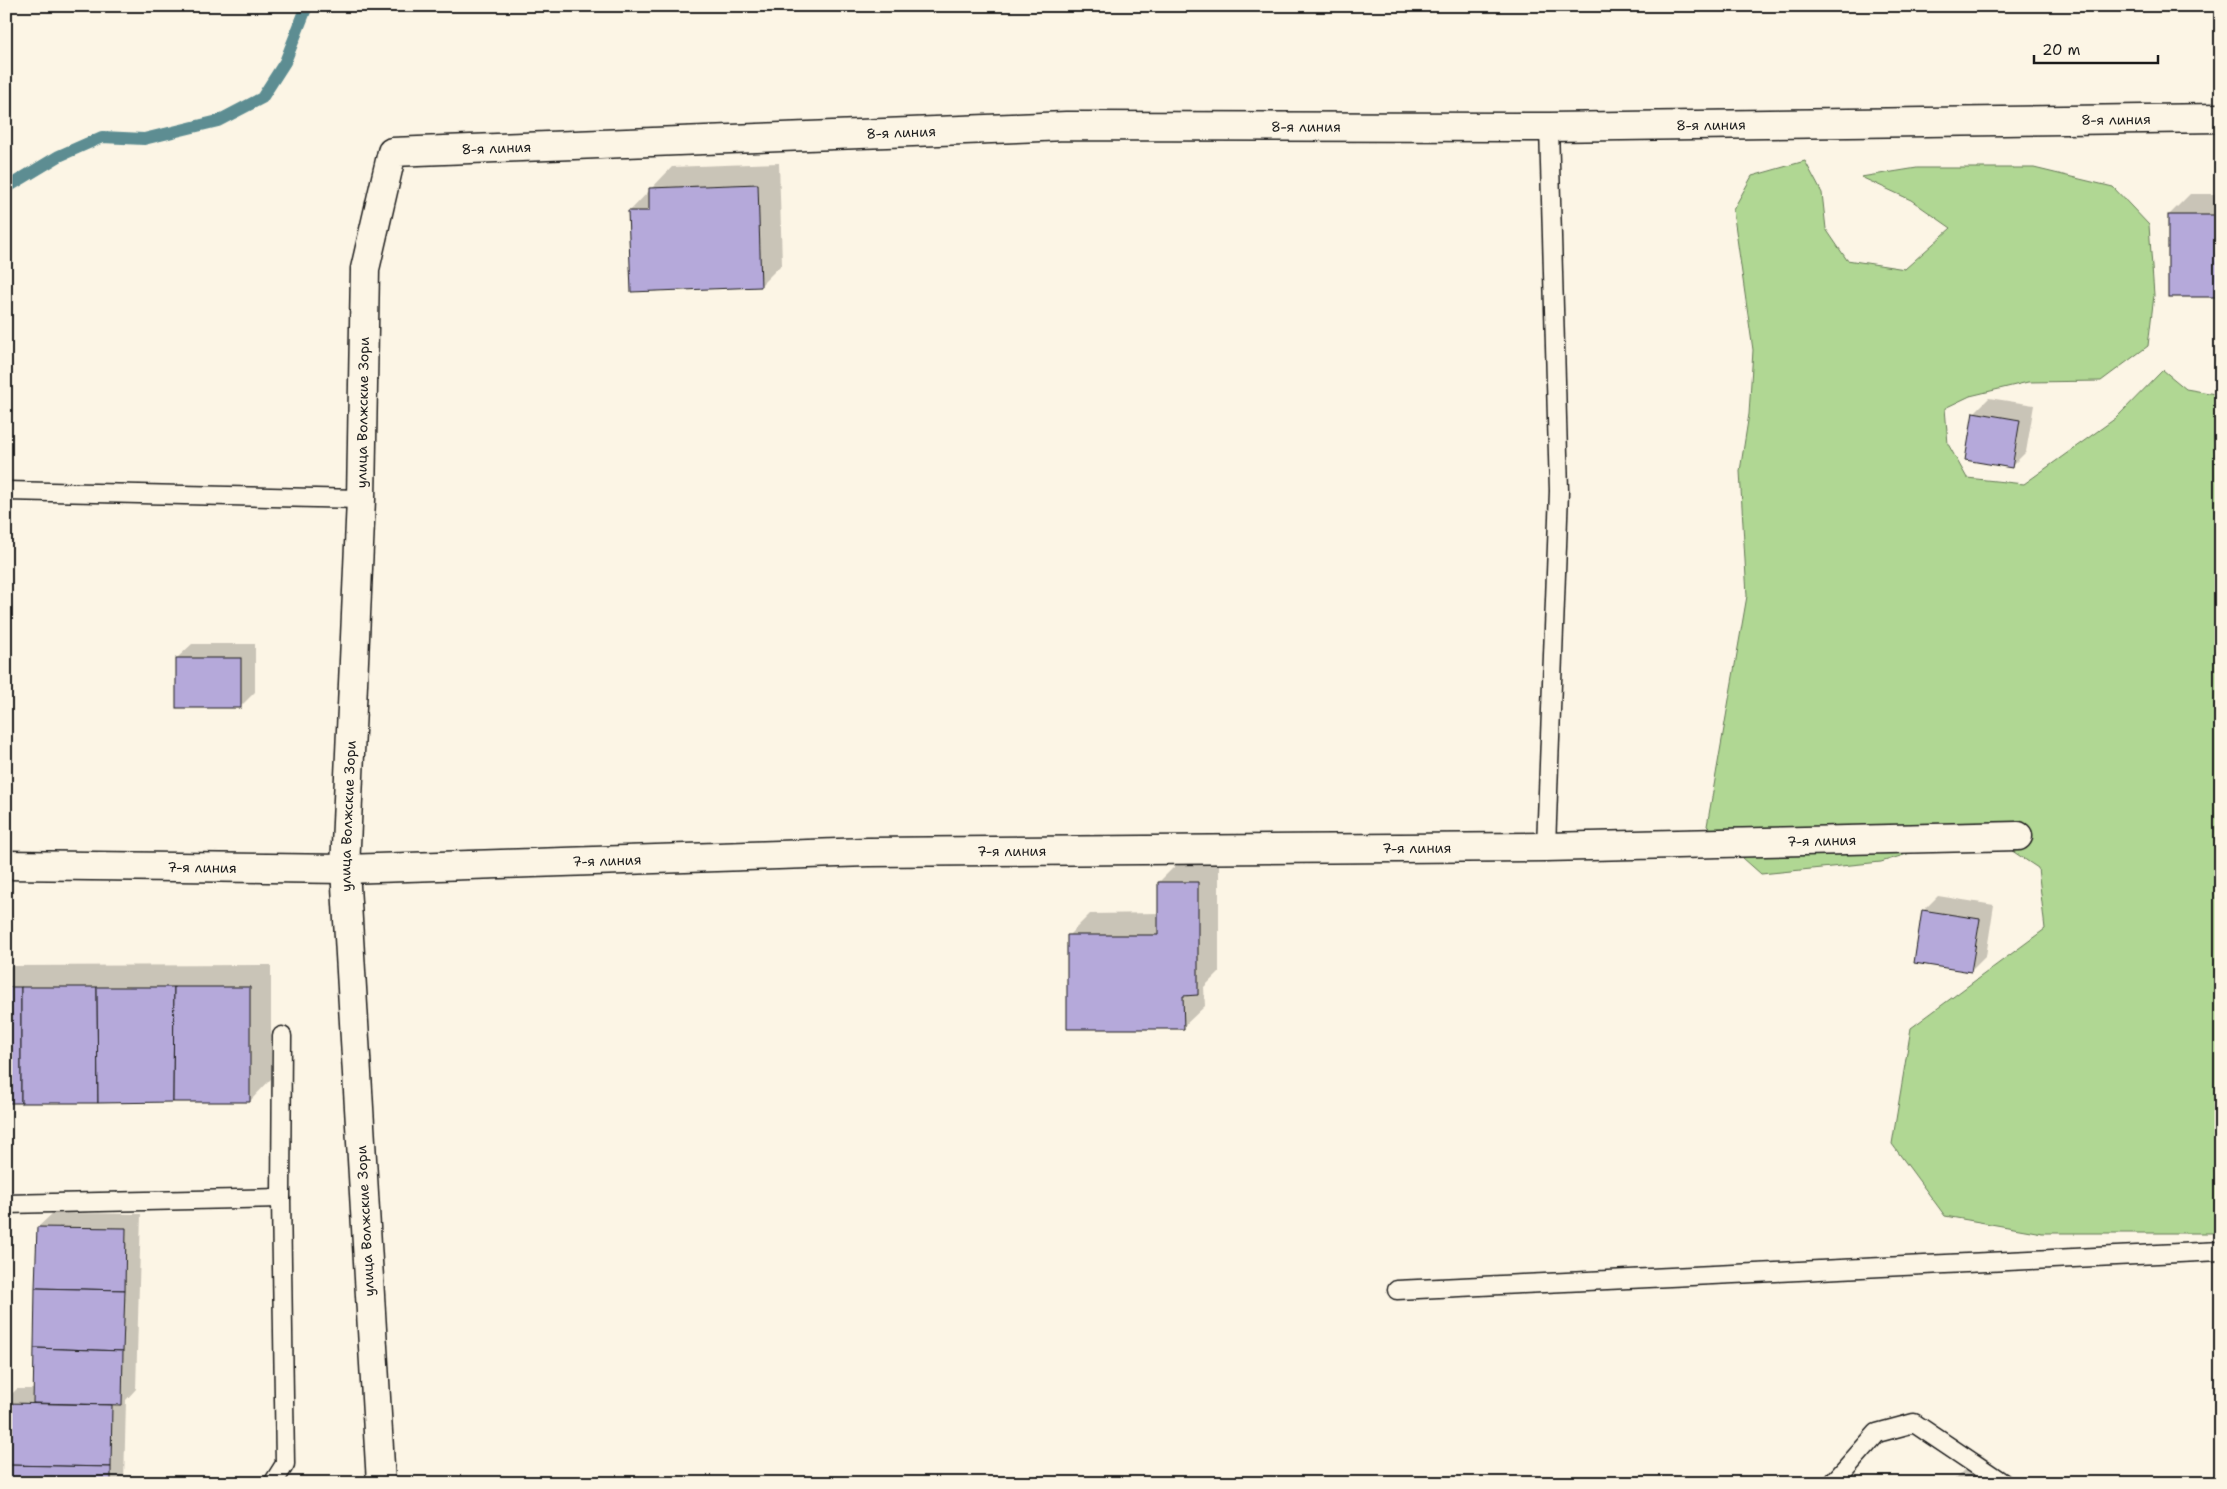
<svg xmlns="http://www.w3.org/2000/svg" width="2227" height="1489" font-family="'Shantell Sans',sans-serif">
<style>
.green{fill:#b0d793;stroke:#667a58}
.shadow{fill:#0003}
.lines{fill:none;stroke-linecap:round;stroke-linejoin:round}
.stream{stroke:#5d8d92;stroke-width:12}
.building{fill:#b5a9da;stroke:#1c1c1c}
.lane-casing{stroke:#1c1c1c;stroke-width:21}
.street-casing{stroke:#1c1c1c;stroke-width:31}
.lane{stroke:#fcf5e5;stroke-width:18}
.street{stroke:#fcf5e5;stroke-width:28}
.labels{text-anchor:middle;stroke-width:4;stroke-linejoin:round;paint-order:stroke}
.street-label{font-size:14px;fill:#1c1c1c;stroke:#fcf5e5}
</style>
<rect width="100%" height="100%" fill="#fcf5e5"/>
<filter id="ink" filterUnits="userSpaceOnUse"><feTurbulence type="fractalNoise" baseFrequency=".02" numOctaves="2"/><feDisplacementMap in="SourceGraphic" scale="10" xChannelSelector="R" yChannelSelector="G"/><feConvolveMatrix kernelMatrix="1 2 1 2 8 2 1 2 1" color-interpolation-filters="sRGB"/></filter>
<g filter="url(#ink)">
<!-- green -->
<polygon class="green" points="1805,161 1822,193 1826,229 1847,260 1905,269 1951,228 1911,200 1861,177 1917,168 2034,168 2113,187 2149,225 2154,295 2148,346 2101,381 2028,382 1970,396 1945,408 1948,444 1967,478 2024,484 2116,418 2163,370 2186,389 2221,395 2221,1233 2042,1233 1945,1216 1892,1144 1911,1028 2045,929 2038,868 1982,831 1881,862 1761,874 1707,826 1747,596 1740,471 1749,414 1753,350 1733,210 1752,176"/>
<!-- shadow -->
<g class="shadow">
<polygon points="779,163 782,264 760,286 629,212 672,167"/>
<polygon points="2190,194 2221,194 2221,296 2169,215"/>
<polygon points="1989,398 2034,405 2026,452 2011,467 1974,413"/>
<polygon points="192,644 255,644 255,692 240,707 177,658"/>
<polygon points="1181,860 1219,860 1219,972 1204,987 1205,1006 1183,1027 1068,936 1090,914 1159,913 1159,882"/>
<polygon points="1938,896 1994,905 1986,956 1971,971 1923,911"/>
<polygon points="271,965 271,1079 250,1101 6,1102 6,966"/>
<polygon points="53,1213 141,1214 136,1389 126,1400 124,1483 6,1483 6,1399 17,1389 34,1389 38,1227"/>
<polygon points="1980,1454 2021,1483 1951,1483"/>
</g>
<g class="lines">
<!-- stream -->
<polyline class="stream" points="6,188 59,156 102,137 144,139 218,121 262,98 285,62 307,6"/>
</g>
<!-- building -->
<g class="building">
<polygon points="758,184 761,287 631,292 628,211 649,211 649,188"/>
<rect x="2168" y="215" width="53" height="82"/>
<polygon points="1973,412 2020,420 2012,468 1965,460"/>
<rect x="176" y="658" width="65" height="50"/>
<polygon points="1158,882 1198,882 1198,995 1183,996 1184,1029 1067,1029 1067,935 1158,935"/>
<polygon points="1922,910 1980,919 1971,972 1914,963"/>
<rect x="6" y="987" width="15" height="116"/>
<polygon points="21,987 97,987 98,1103 21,1103"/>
<polygon points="97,987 174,987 173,1102 98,1103"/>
<polygon points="174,987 250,987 250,1102 173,1102"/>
<polygon points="37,1227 126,1228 125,1290 35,1288"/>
<polygon points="35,1288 125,1290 123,1351 34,1348"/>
<polygon points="34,1348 123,1351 122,1405 33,1403"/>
<polygon points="6,1403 112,1405 111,1467 6,1465"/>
<polygon points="6,1465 111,1467 111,1483 6,1483"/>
</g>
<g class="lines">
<defs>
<g id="lane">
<polyline points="6,491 361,499"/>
<polyline points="1546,847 1559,491 1549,127"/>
<polyline points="6,1204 281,1198"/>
<polyline points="1397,1290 2221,1251"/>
<polyline points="273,1483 285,1464 281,1198 282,1036"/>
<polyline points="1833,1483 1877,1433 1914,1423 2003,1483"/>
</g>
<g id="street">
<path id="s1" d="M6,865L345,869L868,852L1546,847L2018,836"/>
<path id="s2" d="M381,1483L345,869L361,499L365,269L392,152L1066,126L1549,127L2221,118"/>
</g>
</defs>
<!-- lane casing -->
<use href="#lane" class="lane-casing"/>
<!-- street casing -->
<use href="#street" class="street-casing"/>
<!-- lane -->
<use href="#lane" class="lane"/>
<!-- street -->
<use href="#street" class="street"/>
</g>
</g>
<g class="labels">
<!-- street labels -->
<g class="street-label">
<text dy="5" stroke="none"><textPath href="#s2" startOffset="3060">8-я линия</textPath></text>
<text dy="5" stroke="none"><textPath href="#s2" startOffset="2655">8-я линия</textPath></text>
<text dy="5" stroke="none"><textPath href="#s2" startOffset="2250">8-я линия</textPath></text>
<text dy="5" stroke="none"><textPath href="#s2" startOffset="1845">8-я линия</textPath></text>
<text dy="5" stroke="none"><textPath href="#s2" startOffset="1440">8-я линия</textPath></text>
<text dy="5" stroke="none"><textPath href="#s2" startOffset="1072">улица Волжские Зори</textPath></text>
<text dy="5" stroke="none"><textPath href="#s2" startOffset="668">улица Волжские Зори</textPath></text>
<text dy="5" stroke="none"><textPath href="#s1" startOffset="1816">7-я линия</textPath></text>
<text dy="5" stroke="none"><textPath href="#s1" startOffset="1411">7-я линия</textPath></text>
<text dy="5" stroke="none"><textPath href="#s1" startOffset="1006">7-я линия</textPath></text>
<text dy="5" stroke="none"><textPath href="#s1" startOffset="601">7-я линия</textPath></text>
<text dy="5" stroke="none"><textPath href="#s1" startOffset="196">7-я линия</textPath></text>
<text transform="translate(365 1221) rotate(-93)" y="5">улица Волжские Зори</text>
</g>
</g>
<!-- margin -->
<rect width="2227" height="1489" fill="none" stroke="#fcf5e5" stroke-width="25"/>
<rect x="12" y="12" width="2202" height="1464" fill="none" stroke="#1c1c1c" stroke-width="2" filter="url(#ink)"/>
<!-- scale -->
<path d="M2034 55v8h124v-8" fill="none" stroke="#1c1c1c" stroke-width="2.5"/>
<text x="2042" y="55" font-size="15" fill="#1c1c1c" stroke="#fcf5e5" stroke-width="4" paint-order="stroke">20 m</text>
</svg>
